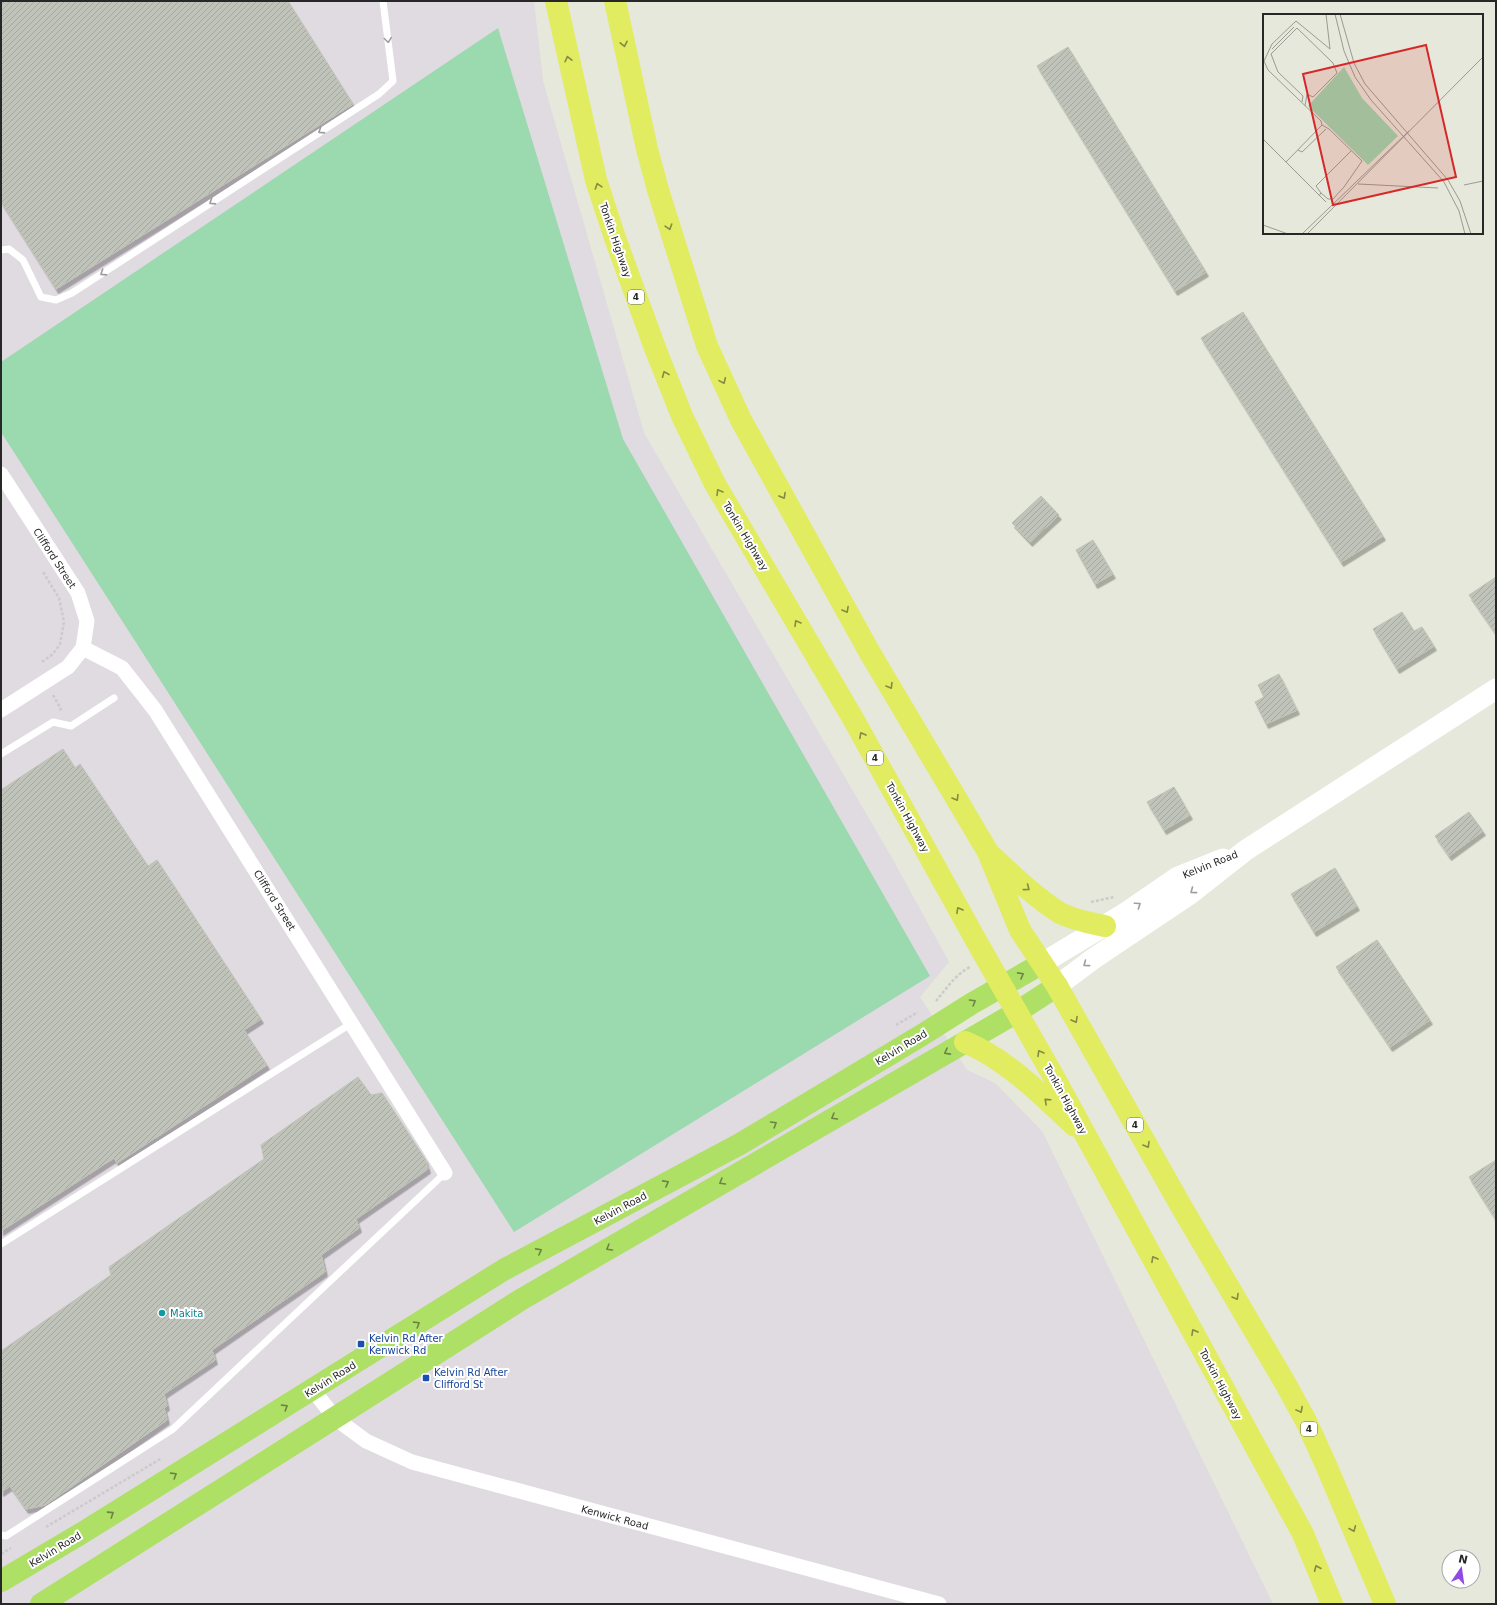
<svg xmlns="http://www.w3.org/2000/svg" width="1497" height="1605" font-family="'DejaVu Sans',sans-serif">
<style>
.industrial{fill:#e0dae1}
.grass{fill:#9bd9ae}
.building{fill:url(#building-hatch);stroke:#bec3b4;filter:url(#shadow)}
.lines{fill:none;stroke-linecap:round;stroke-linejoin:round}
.path{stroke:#cbcbcb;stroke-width:2.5;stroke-dasharray:3 2;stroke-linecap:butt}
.lane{stroke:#fff;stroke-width:7}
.street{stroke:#fff;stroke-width:15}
.secondary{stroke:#fff;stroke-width:21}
.primary{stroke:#aee066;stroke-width:22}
.highway{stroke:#e1ec61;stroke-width:22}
.oneway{stroke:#9e9e9e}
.oneway2{stroke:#848a44}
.oneway3{stroke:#6a8446}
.culture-dot{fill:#0f9aa8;stroke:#fff;stroke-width:1.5}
.transit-dot{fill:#1a4fb4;stroke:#fff;stroke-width:1.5}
.labels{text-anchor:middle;stroke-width:4;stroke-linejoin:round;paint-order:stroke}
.shield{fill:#fff;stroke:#686868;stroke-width:1}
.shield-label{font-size:9px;font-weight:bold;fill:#272727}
.street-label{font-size:10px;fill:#272727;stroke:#fff}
.culture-label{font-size:10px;fill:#0d838f;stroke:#fff;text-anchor:start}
.transit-label{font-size:10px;fill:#164399;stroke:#fff;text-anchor:start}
.inset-road{fill:none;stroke:#999b92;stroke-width:1}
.view{fill:#d62828;fill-opacity:0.15;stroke:#d62828;stroke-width:2}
.inset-edge{fill:none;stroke:#272727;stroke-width:2}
</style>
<defs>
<pattern id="building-hatch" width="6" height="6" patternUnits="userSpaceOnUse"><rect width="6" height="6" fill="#c0c3b9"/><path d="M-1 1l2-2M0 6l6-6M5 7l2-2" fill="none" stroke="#a5a89f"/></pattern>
<filter id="shadow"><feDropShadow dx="2.5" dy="4.5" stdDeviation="0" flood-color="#0004"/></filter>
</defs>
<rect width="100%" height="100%" fill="#e5e8da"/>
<!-- industrial -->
<polygon class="industrial" points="1,1 534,1 543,81 644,433 892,858 949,962 920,997 967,1070 995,1083 1042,1131 1273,1604 1,1604"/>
<!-- grass -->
<polygon class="grass" points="498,28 623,439 930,976 514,1232 1,432 1,362"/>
<!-- building -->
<g class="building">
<polygon points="1,1 288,1 353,104 56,289 1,202"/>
<polygon points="1068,47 1206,272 1175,291 1037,66"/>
<polygon points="1243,312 1383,536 1341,562 1201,338"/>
<polygon points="1041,496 1059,515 1030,542 1012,523"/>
<polygon points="1093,540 1113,574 1095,584 1076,550"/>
<polygon points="1496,577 1496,634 1469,595"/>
<polygon points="1402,612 1414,631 1422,627 1434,646 1397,669 1373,629"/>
<polygon points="1279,674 1297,710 1266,724 1255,702 1264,697 1258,685"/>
<polygon points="63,749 75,768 80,764 148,866 157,860 261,1019 244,1030 267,1065 117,1163 114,1158 1,1231 1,790"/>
<polygon points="1174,787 1190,815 1164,830 1147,802"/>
<polygon points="1469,812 1483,831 1449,856 1435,836"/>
<polygon points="1335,868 1357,906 1314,932 1291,894"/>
<polygon points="1377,940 1430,1020 1390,1047 1336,967"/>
<polygon points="358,1077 371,1095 382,1093 425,1159 428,1169 356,1219 359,1228 321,1255 325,1272 212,1350 215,1360 164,1394 167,1406 164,1408 167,1420 45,1505 26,1509 10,1486 1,1492 1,1351 111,1275 109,1267 264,1159 261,1145"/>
<polygon points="1496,1160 1496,1220 1469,1177"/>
</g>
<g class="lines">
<!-- path -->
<g class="path">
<polyline points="42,662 53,654 60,644 64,622 59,598 43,572"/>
<polyline points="53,695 61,709 58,710"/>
<polyline points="1091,902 1114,897"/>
<path d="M936,1001C946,989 955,975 970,967"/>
<polyline points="896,1025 918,1012"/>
<polyline points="46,1527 162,1458"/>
<polyline points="1,1554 11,1548"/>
</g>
<!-- lane -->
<g class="lane">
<polyline points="1,250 9,249 23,260 41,297 56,300 72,293 379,94 393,81 383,1"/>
<polyline points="1,754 53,722 71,726 114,698"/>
<polyline points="1,1244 352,1023"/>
<polyline points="1,1535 6,1536 173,1429 445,1173"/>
</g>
<!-- street -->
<g class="street">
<polyline points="1,474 78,593 87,621 83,648 122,668 155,710 445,1173"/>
<polyline points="1,710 68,667 83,648"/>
<polyline points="313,1390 335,1418 366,1441 412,1462 939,1604"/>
</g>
<!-- secondary -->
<g class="secondary">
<polyline points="1041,964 1127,912 1178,877 1223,859"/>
<polyline points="1057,986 1093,959 1190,894 1246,850 1496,689"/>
</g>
<!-- primary -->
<g class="primary">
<polyline points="1,1581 82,1533 505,1269 740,1144 922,1035 971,1004 1041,964"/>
<polyline points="41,1604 522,1299 1017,1012 1057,986"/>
</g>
<!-- highway -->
<g class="highway">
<polyline points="556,1 596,180 615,238 655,348 682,416 715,484 851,715 978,944 1055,1079 1303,1534 1332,1604"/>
<polyline points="615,1 647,149 658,190 707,346 741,420 870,653 988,852 1020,930 1057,986 1181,1206 1284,1381 1306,1421 1326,1465 1385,1604"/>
<path d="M993,857C1014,877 1036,898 1060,913C1074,920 1090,923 1105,926"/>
<path d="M965,1042C1008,1060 1041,1095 1075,1126"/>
</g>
</g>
<!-- one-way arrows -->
<defs><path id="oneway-chevron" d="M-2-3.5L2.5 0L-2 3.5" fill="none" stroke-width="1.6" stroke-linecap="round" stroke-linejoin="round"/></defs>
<g class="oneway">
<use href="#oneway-chevron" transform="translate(388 40) rotate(82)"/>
<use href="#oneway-chevron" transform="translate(321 131) rotate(147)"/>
<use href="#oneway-chevron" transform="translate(212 202) rotate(147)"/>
<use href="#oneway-chevron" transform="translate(103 273) rotate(147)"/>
<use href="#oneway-chevron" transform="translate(1193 891) rotate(143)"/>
<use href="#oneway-chevron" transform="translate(1138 905) rotate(-35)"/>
<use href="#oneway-chevron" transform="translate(1086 964) rotate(143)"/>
</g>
<g class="oneway2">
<use href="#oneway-chevron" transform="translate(624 44) rotate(78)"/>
<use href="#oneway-chevron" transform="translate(568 59) rotate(-103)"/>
<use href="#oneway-chevron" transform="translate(598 186) rotate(-108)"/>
<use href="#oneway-chevron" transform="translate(669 227) rotate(73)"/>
<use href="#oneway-chevron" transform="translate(665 374) rotate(-112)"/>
<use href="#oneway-chevron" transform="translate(723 381) rotate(66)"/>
<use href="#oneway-chevron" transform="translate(719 492) rotate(-121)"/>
<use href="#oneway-chevron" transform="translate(783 496) rotate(61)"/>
<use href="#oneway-chevron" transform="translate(846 610) rotate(61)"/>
<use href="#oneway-chevron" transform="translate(797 623) rotate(-120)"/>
<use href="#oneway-chevron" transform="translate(890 686) rotate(59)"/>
<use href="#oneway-chevron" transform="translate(862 735) rotate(-119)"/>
<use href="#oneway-chevron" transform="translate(956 798) rotate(59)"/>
<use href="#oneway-chevron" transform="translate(1027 888) rotate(37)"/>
<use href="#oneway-chevron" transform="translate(959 910) rotate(-119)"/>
<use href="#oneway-chevron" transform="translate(1075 1020) rotate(61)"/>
<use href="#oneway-chevron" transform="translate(1040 1053) rotate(-120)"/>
<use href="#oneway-chevron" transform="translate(1047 1101) rotate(-138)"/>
<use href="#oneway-chevron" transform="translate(1147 1145) rotate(60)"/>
<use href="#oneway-chevron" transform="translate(1154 1259) rotate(-119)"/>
<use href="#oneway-chevron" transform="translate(1236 1297) rotate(60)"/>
<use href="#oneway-chevron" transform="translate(1194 1332) rotate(-119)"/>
<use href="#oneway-chevron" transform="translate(1300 1410) rotate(62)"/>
<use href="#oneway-chevron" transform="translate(1353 1529) rotate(67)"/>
<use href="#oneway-chevron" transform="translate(1317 1568) rotate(-113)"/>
</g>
<g class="oneway3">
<use href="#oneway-chevron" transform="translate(1021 975) rotate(-29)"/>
<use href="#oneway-chevron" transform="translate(973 1002) rotate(-31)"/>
<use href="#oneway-chevron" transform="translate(947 1052) rotate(152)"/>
<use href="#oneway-chevron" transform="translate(834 1117) rotate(150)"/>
<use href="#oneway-chevron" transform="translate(774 1124) rotate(-31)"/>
<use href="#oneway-chevron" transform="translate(722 1182) rotate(150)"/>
<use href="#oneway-chevron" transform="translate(666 1183) rotate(-28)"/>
<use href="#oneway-chevron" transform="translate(609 1248) rotate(150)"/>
<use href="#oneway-chevron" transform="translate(539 1251) rotate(-28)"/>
<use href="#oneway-chevron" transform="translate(417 1324) rotate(-32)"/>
<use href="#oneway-chevron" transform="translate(285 1407) rotate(-32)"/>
<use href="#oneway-chevron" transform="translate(174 1475) rotate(-32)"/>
<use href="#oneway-chevron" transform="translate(111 1514) rotate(-33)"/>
</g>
<!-- markers -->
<circle class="culture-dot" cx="162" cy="1313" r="4"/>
<g class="transit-dot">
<rect x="357" y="1340" width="8" height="8" rx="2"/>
<rect x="422" y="1374" width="8" height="8" rx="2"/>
</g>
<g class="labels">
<!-- shield labels -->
<g class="shield">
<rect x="628" y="290" width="16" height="14" rx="3"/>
<rect x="867" y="751" width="16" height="14" rx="3"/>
<rect x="1127" y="1118" width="16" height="14" rx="3"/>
<rect x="1301" y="1422" width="16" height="14" rx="3"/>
</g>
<g class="shield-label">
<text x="636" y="300">4</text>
<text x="875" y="761">4</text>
<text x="1135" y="1128">4</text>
<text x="1309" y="1432">4</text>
</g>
<!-- street labels -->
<g class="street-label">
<text transform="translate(616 240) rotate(71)" y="4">Tonkin Highway</text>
<text transform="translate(746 536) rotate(59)" y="4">Tonkin Highway</text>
<text transform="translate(55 558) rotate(57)" y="4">Clifford Street</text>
<text transform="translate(908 817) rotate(61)" y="4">Tonkin Highway</text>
<text transform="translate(1210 864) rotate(-22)" y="4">Kelvin Road</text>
<text transform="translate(275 900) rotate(58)" y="4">Clifford Street</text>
<text transform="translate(901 1047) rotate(-31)" y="4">Kelvin Road</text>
<text transform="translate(1066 1099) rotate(61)" y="4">Tonkin Highway</text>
<text transform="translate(620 1208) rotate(-28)" y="4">Kelvin Road</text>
<text transform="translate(330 1379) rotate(-32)" y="4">Kelvin Road</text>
<text transform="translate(1221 1384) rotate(62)" y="4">Tonkin Highway</text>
<text transform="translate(615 1517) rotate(15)" y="4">Kenwick Road</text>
<text transform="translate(55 1549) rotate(-31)" y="4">Kelvin Road</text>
</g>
<!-- culture labels -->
<g class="culture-label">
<text x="170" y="1317">Makita</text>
</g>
<!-- transit labels -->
<g class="transit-label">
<text x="369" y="1342">Kelvin Rd After<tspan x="369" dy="12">Kenwick Rd</tspan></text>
<text x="434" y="1376">Kelvin Rd After<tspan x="434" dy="12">Clifford St</tspan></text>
</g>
</g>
<!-- overview -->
<g transform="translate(1263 14)">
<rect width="220" height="220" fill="#e5e8da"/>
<path d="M81,53L99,84L135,122L105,151L45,92Z" fill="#9bd9ae"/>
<path class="inset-road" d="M72,0L81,37L92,63L108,86L181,168L196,197L202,220M77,0L91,49L102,70L185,166L197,187L208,220M9,35L31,13M39,88L40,82L15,58L8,40L34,14L70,49L74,59L50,83L44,80L42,92M0,125L63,188M35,136L39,138L63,115M23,148L59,111M95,170L175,174M201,171L220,167M58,179L53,172L88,137M56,182L58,179L65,185H70L81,173L99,147L66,115L59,111L58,107L5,56L1,47L9,30L33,7L67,35L63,0M0,211L25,220M39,220L146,117M44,220L220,43"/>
<path class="view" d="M163,31L193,163L70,191L40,60Z"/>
<rect width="220" height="220" class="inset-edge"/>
</g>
<!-- border -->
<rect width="1497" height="1605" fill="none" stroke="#272727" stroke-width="4"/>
<!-- north arrow -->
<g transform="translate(1461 1569) rotate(13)"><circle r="19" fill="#ffffff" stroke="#a9a9a9"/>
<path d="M0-3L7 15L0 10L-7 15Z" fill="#9149e5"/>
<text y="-6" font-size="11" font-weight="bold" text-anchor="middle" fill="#272727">N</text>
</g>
</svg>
